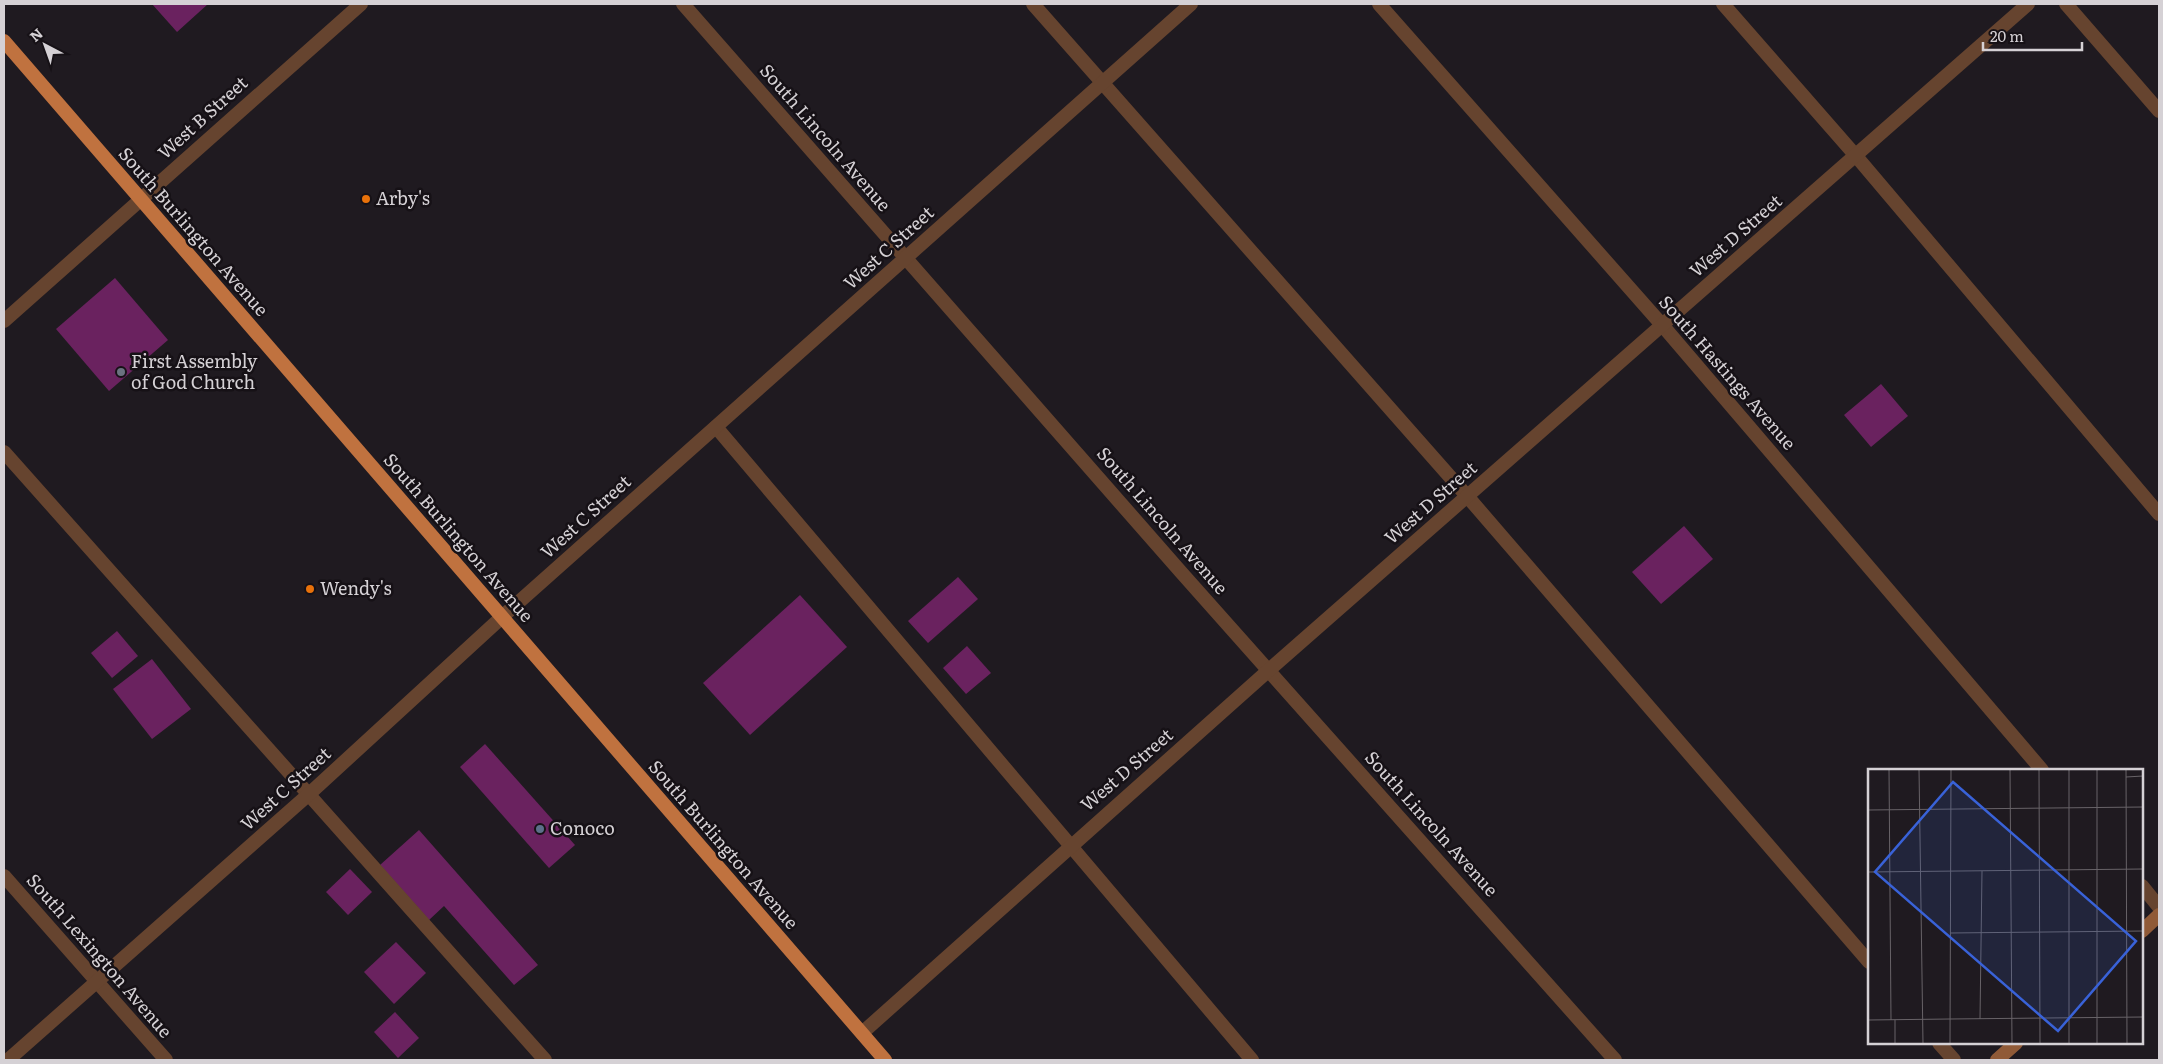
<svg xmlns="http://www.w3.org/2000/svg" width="2163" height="1064" font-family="Literata,serif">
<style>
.building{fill:#6a225f}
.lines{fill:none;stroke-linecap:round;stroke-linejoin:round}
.service{stroke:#66442f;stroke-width:14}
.minor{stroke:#66442f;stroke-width:14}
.secondary{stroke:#905a37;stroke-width:14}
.trunk{stroke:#c0723f;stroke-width:14}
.food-dot{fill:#e8710a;stroke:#161116;stroke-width:2}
.worship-dot{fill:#6b7280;stroke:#161116;stroke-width:2}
.service-dot{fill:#5c6f8a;stroke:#161116;stroke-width:2}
.labels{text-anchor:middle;stroke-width:5;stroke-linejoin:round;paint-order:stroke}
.street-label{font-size:18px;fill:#d5d1d5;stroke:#161116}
.poi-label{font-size:18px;fill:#d5d1d5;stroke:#161116;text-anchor:start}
.inset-road{fill:none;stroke:#686368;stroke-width:1}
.view{fill:#3962d8;fill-opacity:0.15;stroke:#3962d8;stroke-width:2.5}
.inset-edge{fill:none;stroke:#d5d1d5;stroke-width:2.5}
</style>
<rect width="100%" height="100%" fill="#1f1a20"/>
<!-- building -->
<g class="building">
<polygon points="152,4 208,4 177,32"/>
<polygon points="115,278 168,340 109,391 56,329"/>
<polygon points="1881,384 1908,416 1871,447 1844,415"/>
<polygon points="1684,526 1713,559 1661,604 1632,572"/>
<polygon points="958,577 978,599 928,643 908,621"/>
<polygon points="800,595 847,647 750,735 703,683"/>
<polygon points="117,631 138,656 112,678 91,653"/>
<polygon points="967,646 991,673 966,694 943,668"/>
<polygon points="152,659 191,709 152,739 113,689"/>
<polygon points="485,744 575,845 549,868 460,767"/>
<polygon points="419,830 538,965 514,985 444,906 429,920 380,865"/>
<polygon points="350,869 372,892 348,915 326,892"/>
<polygon points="396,942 426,973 394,1004 364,972"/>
<polygon points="395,1012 419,1038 398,1058 374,1032"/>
</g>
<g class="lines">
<!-- service -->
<g class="service">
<polyline points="1033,4 1467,496 1869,962"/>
<polyline points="1723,4 1856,156 2159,514"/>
<polyline points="716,427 1252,1060"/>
<polyline points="4,452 545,1060"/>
<polyline points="1939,1043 1954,1060"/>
</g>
<!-- minor -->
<g class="minor">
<polyline points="683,4 1180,571 1615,1060"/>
<polyline points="1379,4 1663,326 2042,770"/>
<polyline points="2066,4 2159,111"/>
<polyline points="4,321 361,4"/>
<polyline points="4,876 166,1060"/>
<polyline points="2142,886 2159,907"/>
<polyline points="862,1033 1269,670 2028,4"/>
<polyline points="8,1060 308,795 502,617 1191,4"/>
</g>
<!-- secondary -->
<g class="secondary">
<polyline points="2142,931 2159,915"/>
<polyline points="1997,1060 2016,1043"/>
</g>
<!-- trunk -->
<polyline class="trunk" points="4,41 885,1060"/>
</g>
<!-- markers -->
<g class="food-dot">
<circle cx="366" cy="199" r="5"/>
<circle cx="310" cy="589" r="5"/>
</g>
<circle class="worship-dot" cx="121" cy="372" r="5"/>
<circle class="service-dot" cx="540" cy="829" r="5"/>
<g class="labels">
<!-- street labels -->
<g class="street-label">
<text transform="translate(203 118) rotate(-42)" y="6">West B Street</text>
<text transform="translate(825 138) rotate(49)" y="6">South Lincoln Avenue</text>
<text transform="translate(193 232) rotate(49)" y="6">South Burlington Avenue</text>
<text transform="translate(1736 236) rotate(-41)" y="6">West D Street</text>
<text transform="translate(889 248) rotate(-42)" y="6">West C Street</text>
<text transform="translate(1727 373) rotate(49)" y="6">South Hastings Avenue</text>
<text transform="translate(1431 503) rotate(-41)" y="6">West D Street</text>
<text transform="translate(586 517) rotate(-42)" y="6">West C Street</text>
<text transform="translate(1162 521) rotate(49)" y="6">South Lincoln Avenue</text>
<text transform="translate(458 538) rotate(49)" y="6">South Burlington Avenue</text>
<text transform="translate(1127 770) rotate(-41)" y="6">West D Street</text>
<text transform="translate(286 789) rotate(-42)" y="6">West C Street</text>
<text transform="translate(1431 824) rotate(48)" y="6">South Lincoln Avenue</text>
<text transform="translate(723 845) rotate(49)" y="6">South Burlington Avenue</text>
<text transform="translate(99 956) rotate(49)" y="6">South Lexington Avenue</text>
</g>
<!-- poi labels -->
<g class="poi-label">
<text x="376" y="205">Arby's</text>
<text x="131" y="368">First Assembly<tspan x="131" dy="21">of God Church</tspan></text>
<text x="320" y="595">Wendy's</text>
<text x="550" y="835">Conoco</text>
</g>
</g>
<!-- overview -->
<g transform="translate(1868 769)">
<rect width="275" height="275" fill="#1f1a20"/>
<path class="inset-road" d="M21,0L23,251M51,0L55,275M142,0L144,275M171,0L172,275M201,0V275M229,0V275M258,0L259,275M258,8L275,7M0,41L275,38M0,103L275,100M82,164L275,162M82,250L275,248M112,250L114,102M0,251L82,250M27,275V251M82,275L83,0"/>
<path class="view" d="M85,13L268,172L190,262L7,103Z"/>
<rect width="275" height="275" class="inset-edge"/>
</g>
<!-- border -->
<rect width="2163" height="1064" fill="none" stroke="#d5d1d5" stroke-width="10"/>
<!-- north arrow -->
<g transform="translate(45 45) rotate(319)" stroke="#161116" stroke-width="4" paint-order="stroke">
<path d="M0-4L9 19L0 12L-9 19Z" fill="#d5d1d5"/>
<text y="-8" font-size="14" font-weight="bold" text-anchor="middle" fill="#d5d1d5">N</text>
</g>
<!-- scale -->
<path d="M1983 42v8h99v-8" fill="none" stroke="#d5d1d5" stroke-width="2.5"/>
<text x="1990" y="42" font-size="15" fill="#d5d1d5" stroke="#161116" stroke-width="4" paint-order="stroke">20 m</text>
</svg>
